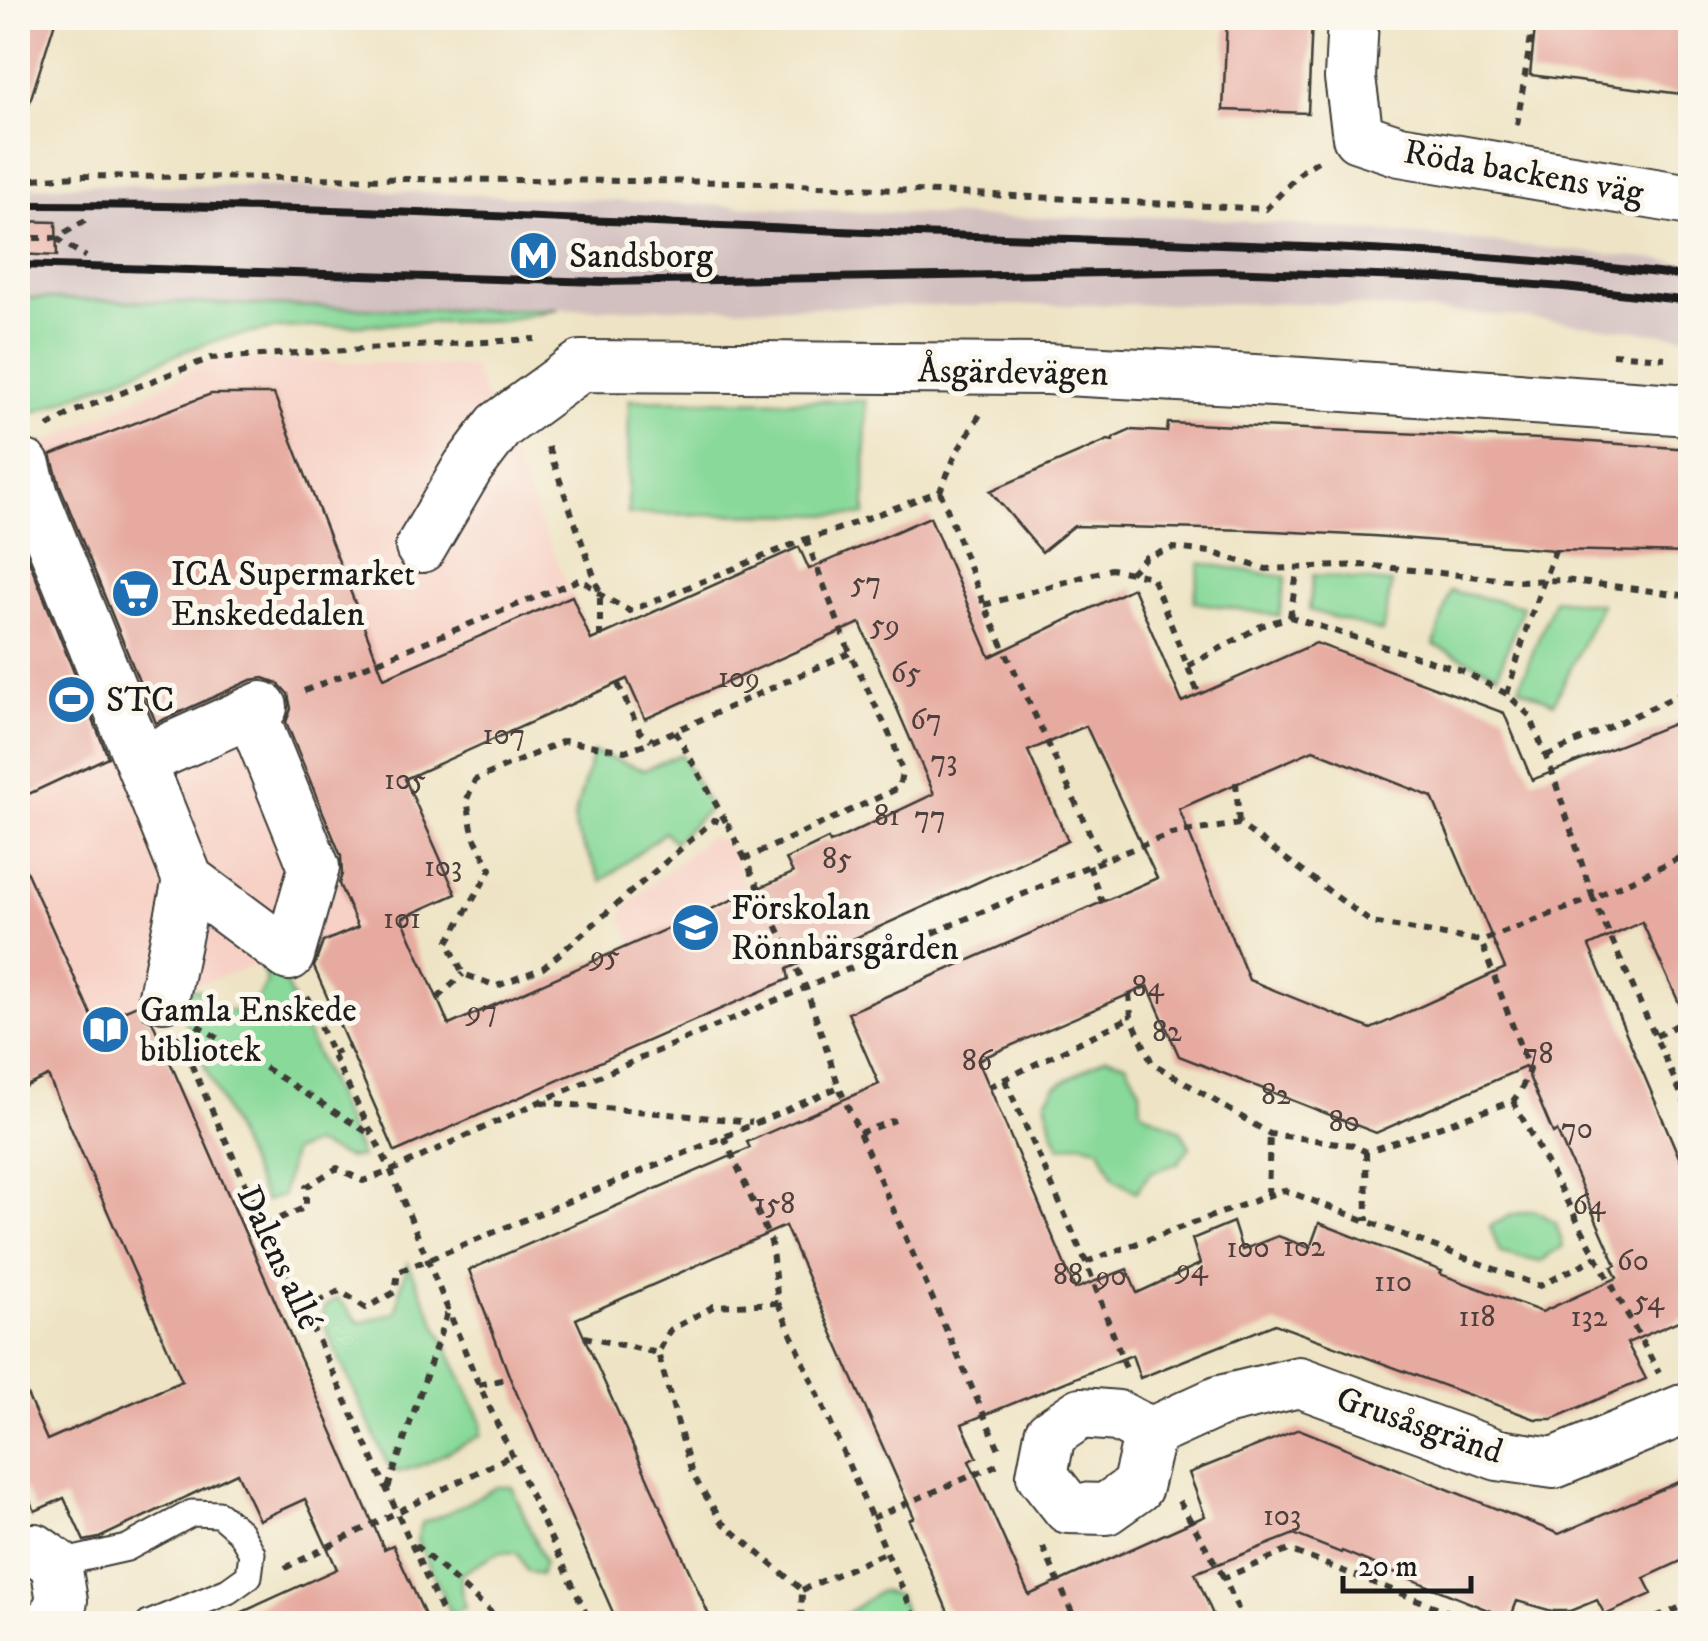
<svg xmlns="http://www.w3.org/2000/svg" width="1708" height="1641" font-family="'IM FELL DW Pica',serif">
<style>
.built{fill:#f7d1c6}
.industrial{fill:#d2bfbf}
.green{fill:#88d99a;stroke:#527a5b;stroke-width:2.5}
.building{fill:#e6aaa0;fill-rule:evenodd}
.lines{fill:none;stroke-linecap:round;stroke-linejoin:round}
.lane-casing{stroke:#3c3a35;stroke-width:29}
.street-casing{stroke:#3c3a35;stroke-width:54}
.path{stroke:#3c3a35;stroke-width:6;stroke-dasharray:8 8;stroke-linecap:butt}
.lane{stroke:#fff;stroke-width:25}
.street{stroke:#fff;stroke-width:50}
.rail{stroke:#1c1c1c;stroke-width:8}
.labels{text-anchor:middle;stroke-width:10;stroke-linejoin:round;paint-order:stroke}
.number-label{font-size:30px;fill:#4e403d}
.street-label{font-size:35px;fill:#1c1c1c;stroke:#fbf7ec}
.poi-label{font-size:35px;fill:#1c1c1c;stroke:#fbf7ec;text-anchor:start}
</style>
<rect width="100%" height="100%" fill="#fbf7ec"/>
<filter id="ink" filterUnits="userSpaceOnUse"><feTurbulence type="fractalNoise" baseFrequency=".01" numOctaves="2"/><feDisplacementMap in="SourceGraphic" scale="20" xChannelSelector="R" yChannelSelector="G"/><feConvolveMatrix kernelMatrix="1 2 1 2 8 2 1 2 1" color-interpolation-filters="sRGB"/></filter>
<filter id="wash" filterUnits="userSpaceOnUse"><feTurbulence type="fractalNoise" baseFrequency=".0048" numOctaves="4" result="noise"/><feDisplacementMap in="SourceGraphic" scale="40" xChannelSelector="R" yChannelSelector="G"/><feGaussianBlur stdDeviation="2.25" result="paint"/><feColorMatrix in="noise" values="0 0 0 0 0 0 0 0 0 0 0 0 0 0 0 0 0 1.4 0 .05"/><feComposite in="paint" operator="in"/></filter>
<g filter="url(#wash)">
<rect width="100%" height="100%" fill="#eee4c5"/>
<!-- built -->
<g class="built">
<polygon points="217,358 472,366 572,596 271,728 358,927 306,949 144,1002 96,1023 107,1049 18,1090 18,457"/>
<polygon points="707,838 719,838 728,844 747,891 750,890 788,977 674,1030 622,919 625,907"/>
</g>
<!-- industrial -->
<polygon class="industrial" points="89,184 295,187 1007,218 1177,216 1442,237 1690,263 1690,337 1520,317 1313,303 431,310 18,298 18,188"/>
<!-- green -->
<g class="green">
<polygon points="18,298 431,310 558,309 506,320 279,328 224,338 188,350 28,415 18,404"/>
<polygon points="629,400 866,401 865,515 628,514"/>
<polygon points="1200,563 1286,577 1279,616 1194,602"/>
<polygon points="1313,575 1392,583 1382,632 1309,610"/>
<polygon points="1450,591 1523,606 1498,674 1434,645"/>
<polygon points="1554,599 1601,604 1554,703 1519,687"/>
<polygon points="593,752 644,770 681,754 710,808 674,842 665,832 602,881 576,831 574,818"/>
<path d="M272,952L279,962L286,984L361,1157L348,1158L313,1144L292,1152L282,1196L265,1201L187,1026L182,1000L190,989L200,990C227,1020 248,1019 267,982L261,966Z"/>
<polygon points="1106,1057 1126,1063 1140,1089 1141,1110 1181,1131 1190,1147 1178,1163 1151,1172 1136,1192 1114,1178 1100,1148 1083,1143 1060,1147 1052,1128 1046,1100 1056,1086"/>
<polygon points="1534,1210 1556,1223 1563,1246 1540,1262 1500,1253 1490,1226 1512,1215"/>
<polygon points="408,1263 482,1422 481,1435 425,1464 398,1472 387,1463 323,1322 323,1309 337,1298 360,1323 397,1312 400,1289"/>
<polygon points="497,1487 512,1487 544,1562 540,1575 527,1571 517,1553 500,1552 461,1574 461,1590 465,1608 451,1613 417,1540 422,1523 451,1511"/>
<polygon points="880,1591 898,1595 909,1623 839,1623 840,1618"/>
</g>
<g id="blocks">
<!-- building -->
<g class="building">
<polygon points="18,18 56,18 26,114 18,113"/>
<polygon points="1227,18 1312,18 1308,113 1223,110"/>
<polygon points="1536,18 1586,20 1586,18 1690,18 1690,95 1530,75"/>
<polygon points="18,221 56,222 57,256 18,254"/>
<path d="M211,394H274L384,678L572,596L591,640L799,547L809,569L930,517L990,657L1133,588L1182,702L1316,643L1504,713L1532,780L1690,717V1027L1642,922L1589,946L1690,1183V1316L1627,1343L1646,1379L1552,1419H1535L1275,1324L1140,1378L1132,1355L962,1424L977,1457L969,1461L1029,1595L1205,1516L1189,1473L1299,1429L1559,1534L1690,1477V1557L1644,1578L1652,1594L1605,1615L1597,1600L1570,1611H1552L1517,1601L1510,1619L1342,1551L1341,1553L1294,1534L1195,1573L1217,1624H953L909,1520L914,1517L785,1226L576,1319L713,1624H618L510,1378L469,1270L750,1148L747,1142L879,1084L848,1013L1157,878L1086,726L1028,751L1068,841L787,969L789,979L395,1152L314,967L323,942L358,927L339,884L342,874L341,856L286,722L291,709L288,694L278,683L264,678L251,680L156,723L60,486L51,455ZM860,623L934,794L830,843L828,839L786,859L793,873L449,1025L402,918L456,894L405,779L627,679L645,719ZM1313,750L1432,797L1505,968L1371,1029L1249,980L1179,809ZM1148,986L1179,1056L1376,1133L1525,1067L1553,1133L1557,1131L1589,1204L1616,1265L1612,1267L1617,1278L1542,1312L1440,1274L1442,1271L1319,1223L1310,1248L1278,1236L1242,1250L1233,1222L1192,1239L1200,1264L1137,1293L1127,1269L1075,1289L978,1060Z"/>
<polygon points="1168,423 1563,440 1690,449 1690,553 1555,550 1373,536 1253,530 1074,526 1042,552 990,491 1108,440 1113,441 1113,438 1131,430 1167,432"/>
<polygon points="18,533 108,757 18,799"/>
<polygon points="18,853 95,1023 137,1005 144,1017 152,1021 384,1549 393,1545 429,1624 216,1624 337,1569 305,1499 259,1520 237,1473 99,1538 84,1541 64,1498 35,1511 18,1475 18,1374 47,1440 182,1381 48,1076 18,1090"/>
</g>
</g>
</g>
<g filter="url(#ink)">
<use href="#blocks" fill-opacity="0" stroke="#3c3a35" stroke-width="2.5"/>
<g class="lines">
<defs>
<polyline id="lane" points="56,1564 127,1548 192,1513 219,1514 240,1532 252,1553 249,1576 228,1591 149,1624"/>
<g id="street">
<polyline points="1353,18 1350,78 1358,137 1400,151 1690,200"/>
<polyline points="25,466 33,495 188,880 289,955 314,867 251,712"/>
<polyline points="421,547 468,467 499,426 581,366 1046,369 1273,381 1690,410"/>
<polyline points="141,761 262,707"/>
<polyline points="164,996 188,880"/>
<polygon points="1081,1413 1118,1416 1150,1433 1137,1487 1106,1509 1068,1508 1042,1475 1050,1434"/>
<polyline points="1150,1433 1220,1401 1299,1382 1498,1455 1554,1463 1690,1407"/>
<polyline points="18,1549 35,1549 56,1564 62,1601 50,1624"/>
</g>
</defs>
<!-- lane casing -->
<use href="#lane" class="lane-casing"/>
<!-- street casing -->
<use href="#street" class="street-casing"/>
<!-- path -->
<g class="path">
<polyline points="1517,125 1534,18"/>
<polyline points="18,180 76,176 741,182 1266,209 1303,170 1321,159"/>
<polyline points="18,238 56,238 90,218"/>
<polyline points="56,238 86,257"/>
<polyline points="1612,354 1665,358"/>
<polyline points="48,427 73,412 211,358 535,339"/>
<polyline points="548,447 600,593 600,637"/>
<polyline points="940,491 984,605 1102,860"/>
<polyline points="806,539 850,653 894,744 902,772 899,788 745,859 806,988 839,1087 999,1449"/>
<polyline points="1130,573 1146,557 1173,548 1210,552 1266,569 1364,565 1517,581 1565,580 1690,596"/>
<polyline points="984,605 1111,569 1152,577 1199,695"/>
<polyline points="1290,617 1298,567"/>
<polyline points="1188,666 1261,626 1290,617 1462,671 1507,694 1530,716 1552,772 1593,898 1690,853"/>
<polyline points="618,684 640,732 652,740"/>
<polyline points="304,691 581,579 604,597 630,611 806,539 830,532 940,491 957,452 981,413"/>
<polyline points="1507,694 1528,624 1555,550"/>
<polyline points="675,731 727,824"/>
<polyline points="1546,756 1690,690"/>
<polyline points="1236,782 1239,824"/>
<polyline points="745,859 728,825 714,820 543,968 497,986 463,974 448,942 491,869 473,835 467,799 475,780 564,741 625,751 653,741 850,653"/>
<polyline points="1089,866 1102,902"/>
<polyline points="1129,994 1131,1017 1152,1063 1270,1134 1353,1145 1366,1152 1513,1101 1521,1090 1529,1070 1481,941"/>
<polyline points="307,997 332,1054 391,1171 479,1385 591,1624"/>
<polyline points="438,998 463,974"/>
<polyline points="197,1025 373,1136"/>
<path d="M178,1035C266,1232 360,1426 447,1624"/>
<polyline points="1656,1036 1687,1020"/>
<polyline points="332,1054 349,1047"/>
<polyline points="1005,1080 1086,1262 1128,1374"/>
<polyline points="989,1087 1131,1017"/>
<polyline points="1513,1101 1659,1373"/>
<polyline points="541,1102 752,1122"/>
<polyline points="859,1133 895,1120"/>
<polyline points="724,1137 771,1242 778,1303 918,1624"/>
<polyline points="1366,1152 1367,1221"/>
<polyline points="1268,1195 1270,1134"/>
<polyline points="265,1225 306,1207 306,1187 337,1168 363,1181 391,1171 539,1102 1089,866 1171,834 1239,824 1372,923 1481,941 1593,898 1690,1114"/>
<polyline points="1086,1262 1284,1190 1540,1286 1597,1257"/>
<polyline points="778,1303 714,1306 670,1330 658,1353 692,1474 722,1522 802,1590 801,1624"/>
<polyline points="303,1308 340,1291 366,1308 395,1292 398,1272 724,1137 839,1087"/>
<polyline points="584,1337 658,1353"/>
<polyline points="479,1385 510,1378"/>
<polyline points="388,1488 448,1311"/>
<polyline points="1179,1501 1224,1578"/>
<polyline points="872,1518 999,1464"/>
<polyline points="415,1545 504,1624"/>
<polyline points="1043,1547 1077,1624"/>
<polyline points="285,1568 512,1455"/>
<polyline points="802,1590 887,1552"/>
<polyline points="1245,1624 1224,1578 1289,1550 1480,1624"/>
<polyline points="1428,1624 1435,1607"/>
<polyline points="1642,1624 1690,1603"/>
</g>
<!-- lane -->
<use href="#lane" class="lane"/>
<!-- street -->
<use href="#street" class="street"/>
<!-- rail -->
<g class="rail">
<path d="M18,205C318,204 618,223 918,234C1175,244 1434,244 1690,277"/>
<polyline points="18,265 602,282 1224,271 1439,278 1564,287 1690,301"/>
</g>
</g>
</g>
<!-- icons -->
<defs>
<symbol id="metro-disc" viewBox="-11 -11 22 22"><circle r="9.5" fill="#1f6fb2" stroke="#fbf7ec"/><path d="M-5.5 5V-5H-3L0 0L3-5H5.5V5H3V-.5L0 4L-3-.5V5Z" fill="#fff"/></symbol>
<symbol id="supermarket-disc" viewBox="-11 -11 22 22"><circle r="9.5" fill="#1f6fb2" stroke="#fbf7ec"/><path d="M-6-5.5h2.5l.6 2H6L4.5 2H-2.5L-4.4-4H-6ZM-1.5 3.2a1.3 1.3 0 1 0 .1 0ZM3 3.2a1.3 1.3 0 1 0 .1 0Z" fill="#fff"/></symbol>
<symbol id="stadium-disc" viewBox="-11 -11 22 22"><circle r="9.5" fill="#1f6fb2" stroke="#fbf7ec"/><path d="M0-5a6.5 5 0 1 0 0 10a6.5 5 0 1 0 0-10ZM-3.5-1.8h7v3.6h-7Z" fill="#fff"/></symbol>
<symbol id="school-disc" viewBox="-11 -11 22 22"><circle r="9.5" fill="#1f6fb2" stroke="#fbf7ec"/><path d="M0-5L7-2L0 1L-7-2ZM-4 1L0 2.5L4 1V4Q0 6-4 4Z" fill="#fff"/></symbol>
<symbol id="library-disc" viewBox="-11 -11 22 22"><circle r="9.5" fill="#1f6fb2" stroke="#fbf7ec"/><path d="M-6-4Q-3-5.5-.7-3.5V5Q-3 3-6 4ZM6-4Q3-5.5 .7-3.5V5Q3 3 6 4Z" fill="#fff"/></symbol>
</defs>
<g fill-rule="evenodd">
<use href="#metro-disc" x="506" y="228" width="55" height="55"/>
<use href="#supermarket-disc" x="108" y="566" width="55" height="55"/>
<use href="#stadium-disc" x="44" y="672" width="55" height="55"/>
<use href="#school-disc" x="668" y="900" width="55" height="55"/>
<use href="#library-disc" x="78" y="1002" width="55" height="55"/>
</g>
<g class="labels">
<!-- number labels -->
<g class="number-label">
<text x="866" y="592">57</text>
<text x="885" y="634">59</text>
<text x="906" y="682">65</text>
<text x="739" y="687">109</text>
<text x="926" y="729">67</text>
<text x="504" y="744">107</text>
<text x="944" y="770">73</text>
<text x="405" y="789">105</text>
<text x="887" y="825">81</text>
<text x="930" y="826">77</text>
<text x="837" y="868">85</text>
<text x="443" y="876">103</text>
<text x="402" y="928">101</text>
<text x="605" y="965">95</text>
<text x="1148" y="996">84</text>
<text x="482" y="1020">97</text>
<text x="1167" y="1041">82</text>
<text x="1538" y="1063">78</text>
<text x="977" y="1070">86</text>
<text x="1276" y="1104">82</text>
<text x="1344" y="1131">80</text>
<text x="1577" y="1138">70</text>
<text x="775" y="1213">158</text>
<text x="1589" y="1214">64</text>
<text x="1304" y="1256">102</text>
<text x="1248" y="1257">100</text>
<text x="1633" y="1270">60</text>
<text x="1192" y="1278">94</text>
<text x="1068" y="1284">88</text>
<text x="1111" y="1285">90</text>
<text x="1393" y="1291">110</text>
<text x="1649" y="1310">54</text>
<text x="1477" y="1326">118</text>
<text x="1589" y="1326">132</text>
<text x="1282" y="1525">103</text>
</g>
<!-- street labels -->
<g class="street-label">
<text transform="translate(1524 171) rotate(10)" y="12">Röda backens väg</text>
<text transform="translate(1013 371) rotate(1)" y="12">Åsgärdevägen</text>
<text transform="translate(280 1257) rotate(65)" y="12">Dalens allé</text>
<text transform="translate(1420 1424) rotate(19)" y="12">Grusåsgränd</text>
</g>
<!-- poi labels -->
<g class="poi-label">
<text x="569" y="267">Sandsborg</text>
<text x="171" y="585">ICA Supermarket<tspan x="171" dy="40">Enskededalen</tspan></text>
<text x="106" y="711">STC</text>
<text x="731" y="919">Förskolan<tspan x="731" dy="40">Rönnbärsgården</tspan></text>
<text x="140" y="1021">Gamla Enskede<tspan x="140" dy="40">bibliotek</tspan></text>
</g>
</g>
<!-- margin -->
<rect width="1708" height="1641" fill="none" stroke="#fbf7ec" stroke-width="60"/>
<!-- scale -->
<path d="M1343 1576v15h128v-15" fill="none" stroke="#1c1c1c" stroke-width="5"/>
<text x="1358" y="1576" font-size="30" fill="#1c1c1c" stroke="#fbf7ec" stroke-width="8" paint-order="stroke">20 m</text>
</svg>
